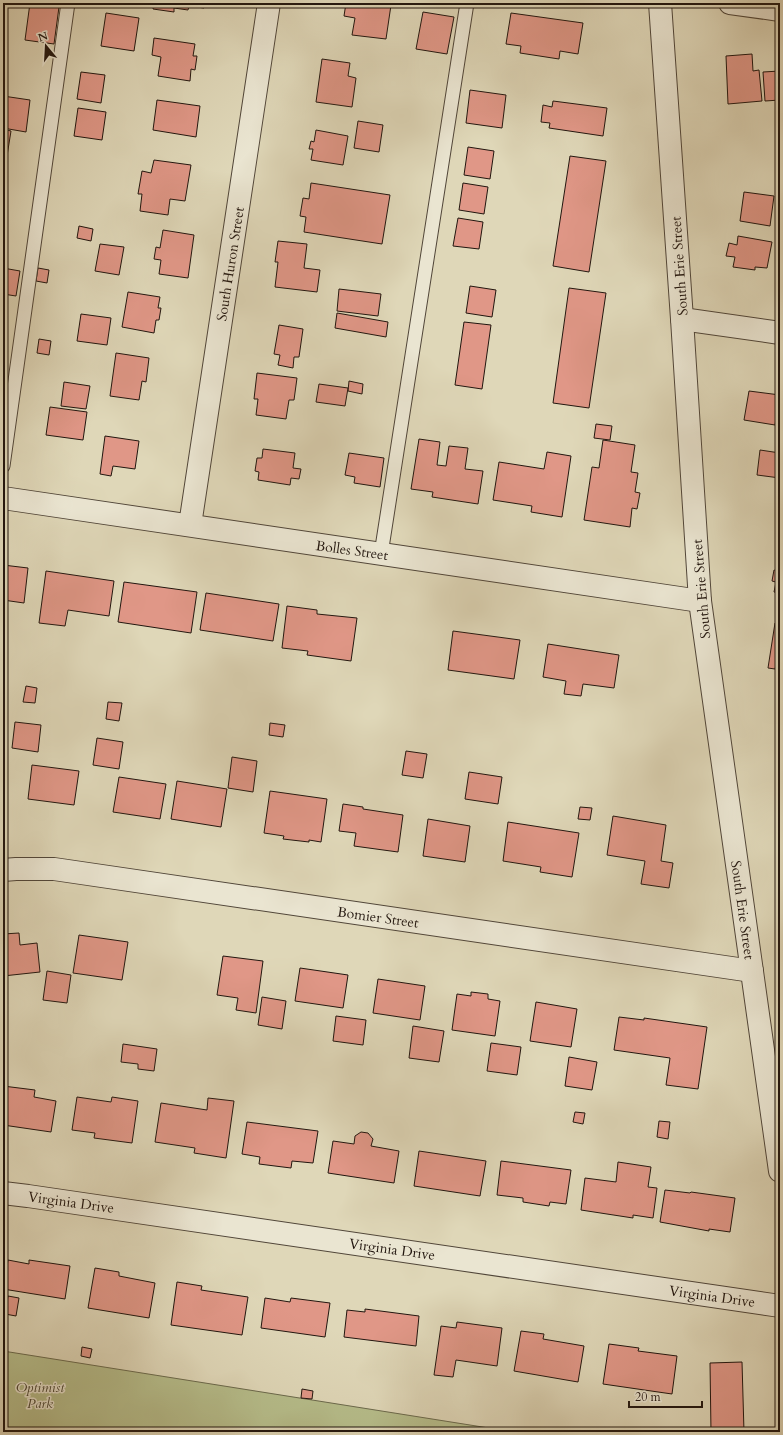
<svg xmlns="http://www.w3.org/2000/svg" width="783" height="1435" font-family="Cardo,serif">
<style>
.green{fill:#b6bd8b;stroke:#6c6a4d}
.building{fill:#e09787;stroke:#22160f}
.lines{fill:none;stroke-linecap:round;stroke-linejoin:round}
.service-casing{stroke:#514639;stroke-width:15}
.minor-casing{stroke:#514639;stroke-width:24}
.service{stroke:#eae5d1;stroke-width:13}
.minor{stroke:#eae5d1;stroke-width:22}
.labels{text-anchor:middle;stroke-width:3;stroke-linejoin:round;paint-order:stroke}
.street-label{font-size:14px;fill:#22160f;stroke:#eae5d1}
.park-label{font-size:14px;font-style:italic;fill:#4e4834;stroke:#eae5d1}
</style>
<rect width="100%" height="100%" fill="#dfd7b8"/>
<filter id="stains"><feTurbulence type="fractalNoise" baseFrequency=".005" numOctaves="4"/><feColorMatrix values="0 0 0 0 .2 0 0 0 0 .09 0 0 0 0 .02 0 0 0 .5 -.17"/></filter>
<radialGradient id="worn" r=".72"><stop offset=".6" stop-color="#630" stop-opacity="0"/><stop offset="1" stop-color="#630" stop-opacity=".3"/></radialGradient>
<!-- green -->
<polygon class="green" points="3,1351 514,1432 3,1432"/>
<!-- building -->
<g class="building">
<polygon points="30,3 59,7 54,44 25,40"/>
<polygon points="154,3 204,3 204,8 189,6 188,10 174,8 174,12 153,9"/>
<polygon points="346,3 380,3 391,5 386,39 352,35 355,18 344,16"/>
<polygon points="423,12 454,17 447,54 416,49"/>
<polygon points="106,13 139,18 134,51 101,46"/>
<polygon points="511,13 583,23 578,54 560,51 559,59 520,53 521,46 506,44"/>
<polygon points="154,38 195,44 193,56 197,56 195,70 191,69 190,81 158,76 161,57 152,55"/>
<polygon points="752,54 753,71 759,70 762,101 728,104 726,56"/>
<polygon points="322,59 350,63 348,76 356,78 352,107 316,102"/>
<polygon points="780,71 780,100 765,101 763,72"/>
<polygon points="81,72 105,75 101,103 77,99"/>
<polygon points="470,90 506,95 502,128 466,123"/>
<polygon points="3,96 30,100 26,132 3,128"/>
<polygon points="157,100 200,106 196,137 153,130"/>
<polygon points="553,101 607,108 603,136 549,128 550,123 541,122 543,105 552,107"/>
<polygon points="78,108 106,112 102,140 74,136"/>
<polygon points="358,121 383,125 379,152 354,148"/>
<polygon points="3,129 11,131 7,156 3,155"/>
<polygon points="316,130 348,136 343,165 311,160 313,149 309,149 311,141 314,142"/>
<polygon points="468,147 494,151 490,179 464,175"/>
<polygon points="570,156 606,161 589,272 553,266"/>
<polygon points="154,160 191,165 185,201 170,199 168,215 140,211 142,194 138,194 142,171 151,173"/>
<polygon points="311,183 390,195 382,244 304,232 306,217 300,216 303,198 309,199"/>
<polygon points="463,183 488,187 484,214 459,210"/>
<polygon points="744,192 774,196 770,226 740,221"/>
<polygon points="458,218 483,222 479,249 453,246"/>
<polygon points="79,226 93,229 91,241 77,238"/>
<polygon points="163,230 194,235 188,278 159,274 161,260 154,259 156,247 160,248"/>
<polygon points="738,236 772,242 767,268 755,267 755,270 733,267 735,257 726,256 729,243 737,245"/>
<polygon points="278,241 307,244 304,268 320,270 317,292 275,287 278,262 275,262"/>
<polygon points="100,244 124,247 119,275 95,271"/>
<polygon points="3,268 20,271 16,296 3,294"/>
<polygon points="38,268 49,270 47,283 36,281"/>
<polygon points="470,286 496,290 492,317 466,313"/>
<polygon points="569,288 606,293 589,408 553,403"/>
<polygon points="339,289 381,294 378,316 337,311"/>
<polygon points="128,292 160,297 158,308 161,308 159,320 156,320 154,333 122,327"/>
<polygon points="337,313 388,322 386,337 335,328"/>
<polygon points="81,314 111,318 107,345 77,341"/>
<polygon points="464,322 491,325 482,389 455,385"/>
<polygon points="279,325 303,329 299,357 294,357 293,368 278,365 280,355 274,354"/>
<polygon points="39,339 51,341 49,355 37,353"/>
<polygon points="116,353 149,358 146,382 142,381 139,400 110,396"/>
<polygon points="257,373 297,378 294,400 289,400 286,419 256,415 258,399 254,399"/>
<polygon points="349,381 363,384 362,394 348,391"/>
<polygon points="64,382 90,386 86,409 61,406"/>
<polygon points="319,384 348,388 345,406 316,402"/>
<polygon points="749,391 780,395 775,425 744,420"/>
<polygon points="50,407 87,412 83,440 46,435"/>
<polygon points="596,424 612,426 610,440 594,438"/>
<polygon points="105,436 139,441 135,469 113,466 111,476 100,474"/>
<polygon points="419,439 440,442 437,465 446,466 449,446 468,448 465,469 483,471 478,504 432,497 433,492 411,489"/>
<polygon points="603,440 635,445 631,472 638,473 635,492 640,493 637,509 632,508 630,527 584,520 592,467 599,468"/>
<polygon points="263,449 295,453 293,468 301,469 299,479 291,478 290,485 258,480 259,472 255,471 257,458 262,458"/>
<polygon points="760,450 780,453 780,478 757,475"/>
<polygon points="547,452 571,456 562,517 531,512 532,506 493,500 499,462 544,469"/>
<polygon points="349,453 384,458 380,487 354,483 355,477 345,475"/>
<polygon points="780,556 780,593 774,592 776,582 772,581 774,570 778,571"/>
<polygon points="3,565 28,568 24,603 3,600"/>
<polygon points="46,571 114,581 109,616 68,610 65,626 39,623"/>
<polygon points="124,582 197,592 191,633 118,622"/>
<polygon points="206,593 279,604 273,641 200,630"/>
<polygon points="287,606 317,610 317,614 357,618 351,661 307,655 308,651 282,648"/>
<polygon points="775,623 780,624 780,665 776,665 775,669 768,668"/>
<polygon points="453,631 520,640 514,679 448,670"/>
<polygon points="548,644 619,655 614,688 583,684 581,696 564,694 566,681 543,677"/>
<polygon points="26,686 37,688 35,703 23,702"/>
<polygon points="108,702 122,703 119,721 106,719"/>
<polygon points="15,722 41,725 38,752 12,748"/>
<polygon points="270,723 285,725 283,737 269,735"/>
<polygon points="97,738 123,742 119,769 93,765"/>
<polygon points="406,751 427,754 423,778 402,775"/>
<polygon points="232,757 257,761 253,792 228,788"/>
<polygon points="32,765 79,771 74,805 28,799"/>
<polygon points="469,772 502,777 498,804 465,799"/>
<polygon points="119,777 166,784 160,819 113,812"/>
<polygon points="177,781 227,789 221,827 171,819"/>
<polygon points="270,791 327,799 321,842 309,840 309,842 283,839 284,836 264,833"/>
<polygon points="343,804 363,807 363,809 403,815 398,852 354,846 356,833 339,831"/>
<polygon points="580,807 592,808 590,820 578,819"/>
<polygon points="613,816 666,825 661,861 673,863 669,888 641,884 645,861 607,855"/>
<polygon points="428,819 470,826 465,862 423,856"/>
<polygon points="508,822 579,833 572,877 540,872 541,867 503,861"/>
<polygon points="19,933 20,945 37,943 40,972 3,976 3,934"/>
<polygon points="79,935 128,942 122,980 73,973"/>
<polygon points="223,956 263,961 256,1013 236,1010 238,998 217,995"/>
<polygon points="300,968 348,975 343,1008 295,1001"/>
<polygon points="47,971 71,975 67,1003 43,1000"/>
<polygon points="378,979 425,986 420,1020 373,1013"/>
<polygon points="471,992 488,994 488,999 500,1001 495,1036 452,1030 457,994 471,996"/>
<polygon points="262,997 286,1001 282,1029 258,1025"/>
<polygon points="536,1002 577,1009 571,1047 530,1041"/>
<polygon points="336,1016 366,1020 363,1045 333,1041"/>
<polygon points="619,1017 644,1020 644,1018 707,1027 698,1089 666,1085 670,1058 614,1050"/>
<polygon points="413,1026 444,1031 439,1062 409,1058"/>
<polygon points="491,1043 521,1047 517,1075 487,1071"/>
<polygon points="123,1044 157,1049 154,1071 138,1069 138,1064 121,1062"/>
<polygon points="569,1057 597,1062 592,1090 565,1086"/>
<polygon points="3,1086 35,1090 34,1097 56,1101 51,1132 3,1125"/>
<polygon points="77,1097 111,1102 112,1097 138,1101 132,1143 94,1138 95,1133 72,1130"/>
<polygon points="208,1098 234,1101 226,1158 194,1153 195,1148 155,1142 161,1103 207,1110"/>
<polygon points="575,1112 585,1113 583,1124 573,1122"/>
<polygon points="659,1121 670,1122 668,1139 657,1137"/>
<polygon points="247,1122 318,1131 313,1163 292,1161 291,1168 259,1164 260,1157 242,1154"/>
<polygon points="361,1132 368,1133 373,1139 371,1146 399,1151 394,1183 328,1173 333,1141 354,1144 355,1136"/>
<polygon points="419,1151 486,1161 480,1196 414,1186"/>
<polygon points="501,1161 571,1170 566,1204 550,1202 549,1206 523,1202 523,1198 497,1195"/>
<polygon points="618,1162 651,1167 648,1187 657,1188 653,1218 633,1215 633,1218 581,1210 585,1178 616,1182"/>
<polygon points="665,1190 690,1193 691,1192 735,1198 730,1232 709,1229 709,1231 660,1222"/>
<polygon points="8,1260 29,1264 29,1260 70,1266 65,1299 3,1289"/>
<polygon points="95,1268 119,1272 119,1276 155,1283 149,1318 88,1308"/>
<polygon points="177,1282 202,1286 201,1290 248,1297 242,1335 171,1325"/>
<polygon points="8,1296 19,1298 16,1316 5,1314"/>
<polygon points="265,1298 290,1302 291,1298 330,1303 325,1337 261,1328"/>
<polygon points="365,1309 419,1316 416,1346 344,1337 347,1310 365,1312"/>
<polygon points="457,1322 502,1328 497,1366 456,1360 453,1377 434,1375 441,1326 456,1328"/>
<polygon points="521,1331 544,1334 543,1339 584,1346 578,1382 514,1371"/>
<polygon points="609,1344 639,1348 638,1351 677,1356 672,1394 603,1384"/>
<polygon points="82,1347 92,1349 90,1358 81,1356"/>
<polygon points="742,1362 744,1432 711,1432 710,1363"/>
<polygon points="302,1389 313,1391 312,1399 301,1398"/>
</g>
<g class="lines">
<defs>
<g id="service">
<polyline points="3,466 68,3"/>
<polyline points="381,554 467,3"/>
</g>
<g id="minor">
<polyline points="660,3 682,319 700,601 780,1171"/>
<polyline points="730,3 780,10"/>
<polyline points="682,319 780,333"/>
<polyline points="3,498 700,601"/>
<polyline points="190,525 269,3"/>
<polyline points="3,870 16,869 54,869 752,971"/>
<polyline points="3,1193 28,1196 780,1306"/>
</g>
</defs>
<!-- service casing -->
<use href="#service" class="service-casing"/>
<!-- minor casing -->
<use href="#minor" class="minor-casing"/>
<!-- service -->
<use href="#service" class="service"/>
<!-- minor -->
<use href="#minor" class="minor"/>
</g>
<g class="labels">
<!-- street labels -->
<g class="street-label">
<text transform="translate(230 264) rotate(-81)" y="5">South Huron Street</text>
<text transform="translate(679 266) rotate(-94)" y="5">South Erie Street</text>
<text transform="translate(352 550) rotate(8)" y="5">Bolles Street</text>
<text transform="translate(701 589) rotate(-95)" y="5">South Erie Street</text>
<text transform="translate(743 910) rotate(82)" y="5">South Erie Street</text>
<text transform="translate(378 917) rotate(8)" y="5">Bomier Street</text>
<text transform="translate(71 1202) rotate(8)" y="5">Virginia Drive</text>
<text transform="translate(392 1249) rotate(8)" y="5">Virginia Drive</text>
<text transform="translate(712 1296) rotate(8)" y="5">Virginia Drive</text>
</g>
<!-- park labels -->
<g class="park-label">
<text x="40" y="1392">Optimist<tspan x="40" dy="16">Park</tspan></text>
</g>
</g>
<!-- margin -->
<rect width="783" height="1435" fill="none" stroke="#dfd7b8" stroke-width="16"/>
<rect x="4" y="4" width="775" height="1427" fill="none" stroke="#22160f" stroke-width="2"/>
<rect x="8" y="8" width="767" height="1419" fill="none" stroke="#22160f"/>
<!-- north arrow -->
<g transform="translate(46 46) rotate(342)" stroke="#eae5d1" stroke-width="3" paint-order="stroke">
<path d="M0-3L7 15L0 10L-7 15Z" fill="#22160f"/>
<text y="-6" font-size="11" font-weight="bold" text-anchor="middle" fill="#22160f">N</text>
</g>
<!-- scale -->
<path d="M629 1401v6h73v-6" fill="none" stroke="#22160f" stroke-width="2"/>
<text x="635" y="1401" font-size="12" fill="#22160f" stroke="#eae5d1" stroke-width="3" paint-order="stroke">20 m</text>
<rect width="100%" height="100%" filter="url(#stains)"/>
<rect width="100%" height="100%" fill="url(#worn)"/>
</svg>
